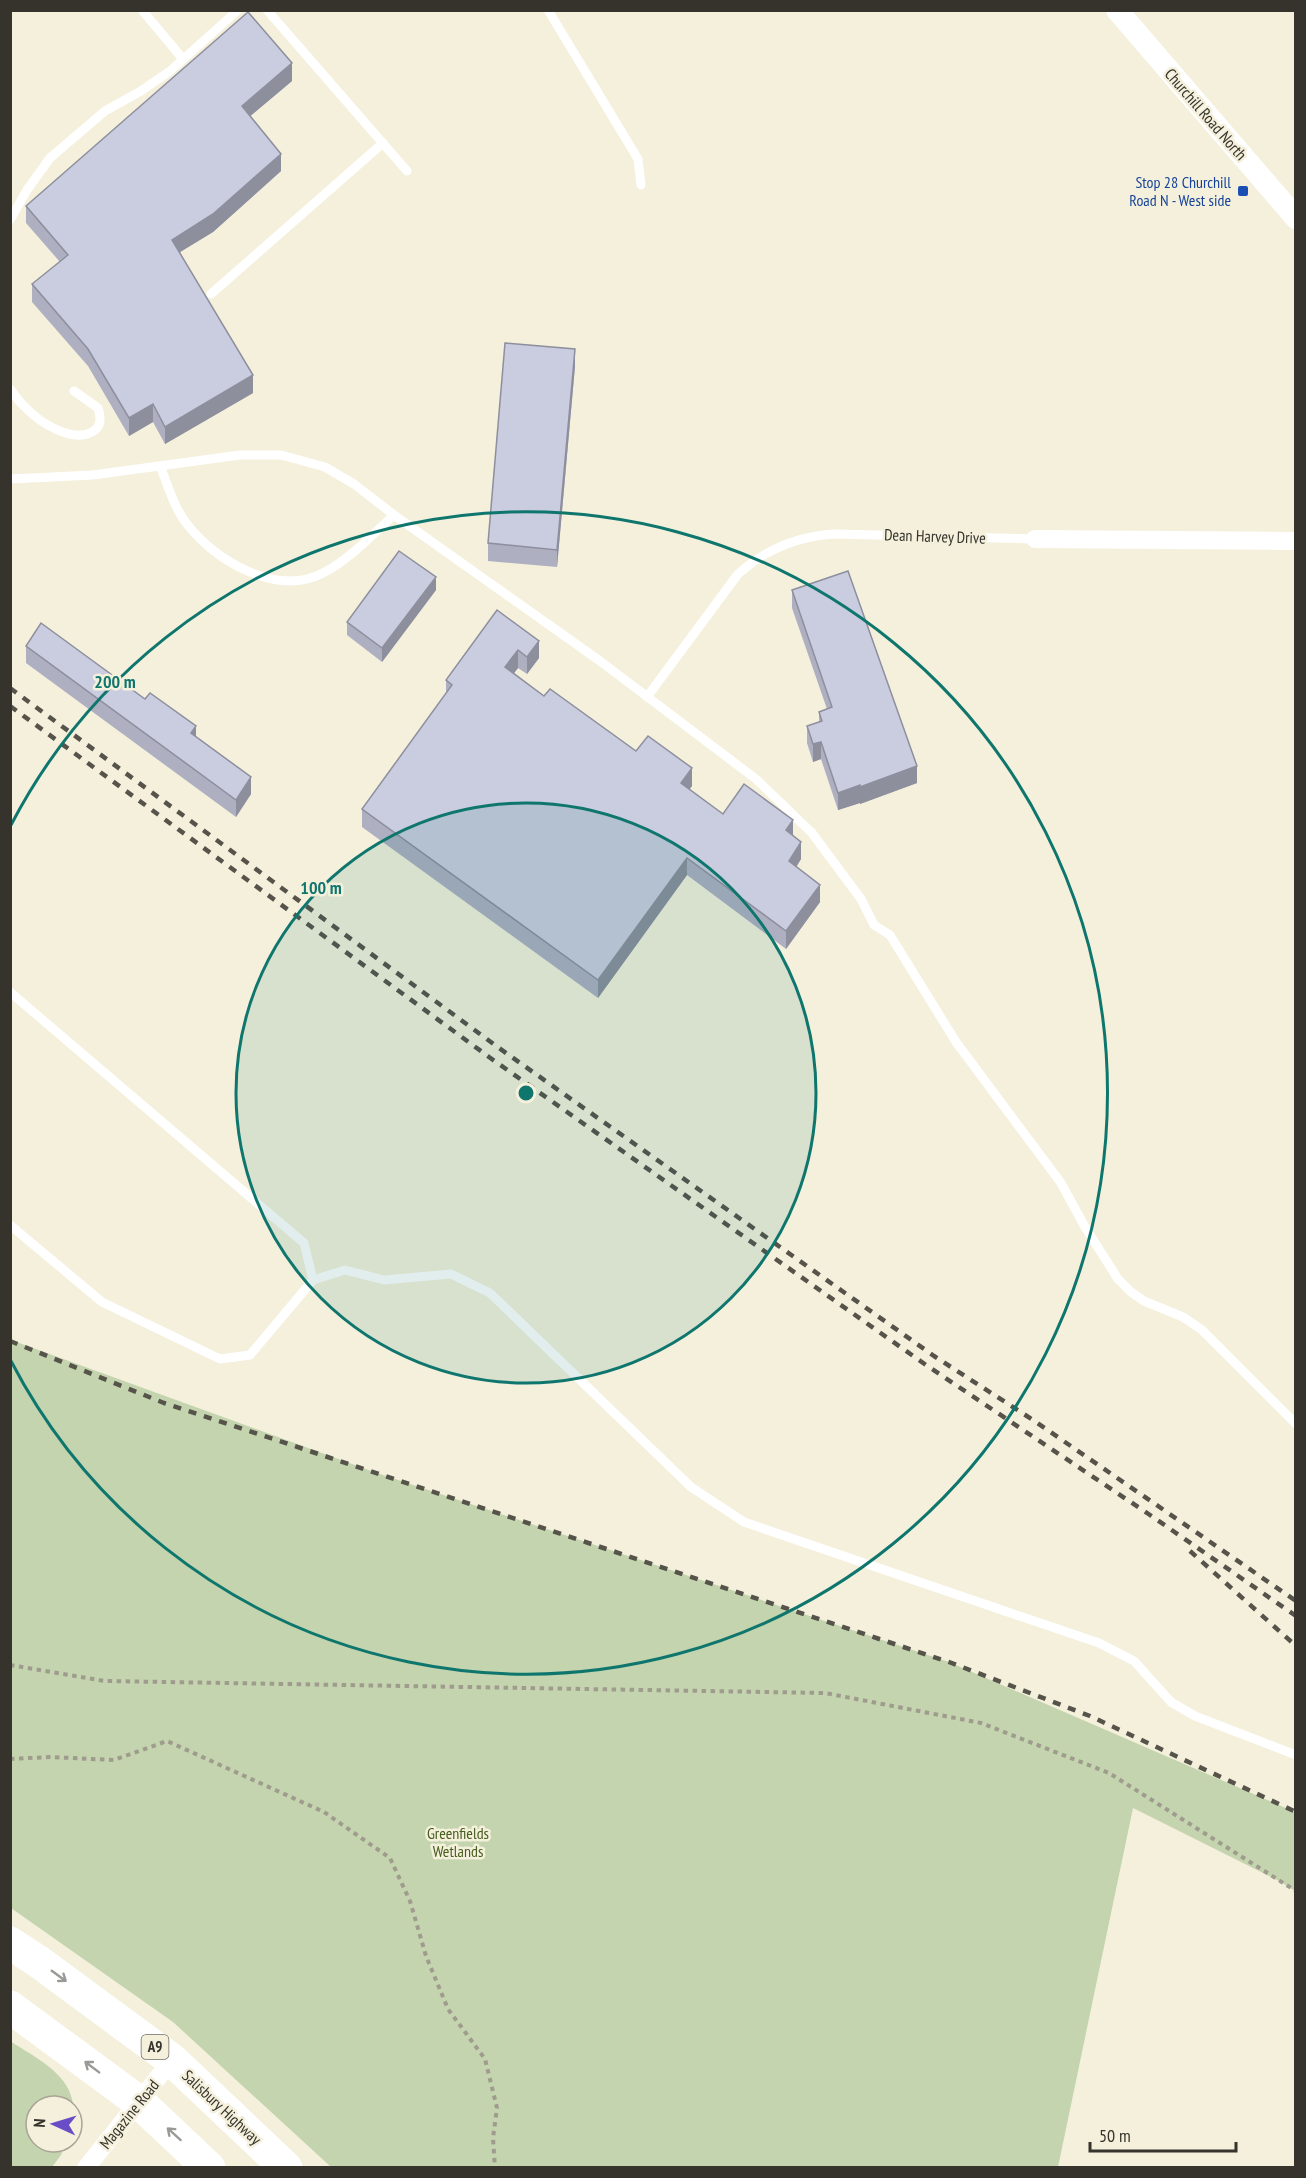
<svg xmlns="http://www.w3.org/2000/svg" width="1306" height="2178" font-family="'PT Sans Narrow',sans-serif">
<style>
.green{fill:#c3d4ae}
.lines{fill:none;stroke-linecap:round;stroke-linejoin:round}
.path{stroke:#9f9c8e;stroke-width:4;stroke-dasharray:4.5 4.5;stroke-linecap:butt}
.service{stroke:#fff;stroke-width:9}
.minor{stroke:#fff;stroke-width:18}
.tertiary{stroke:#fff;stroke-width:22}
.motorway{stroke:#fff;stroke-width:33}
.rail{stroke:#56534a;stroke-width:4.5;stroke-dasharray:8 8;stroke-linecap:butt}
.wall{fill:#aeafc1}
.shaded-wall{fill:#8d8f9d}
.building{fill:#cacce0;stroke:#8d8f9d;stroke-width:1.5}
.oneway{stroke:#9a9996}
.ring{fill:none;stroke:#0f766e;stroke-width:3}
.transit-dot{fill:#1a4fb4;stroke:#f4f0dc;stroke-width:2}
.labels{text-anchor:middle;stroke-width:5;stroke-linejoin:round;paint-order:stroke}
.shield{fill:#f4f0dc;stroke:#6e6c61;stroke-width:1.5}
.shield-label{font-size:15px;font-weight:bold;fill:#35332c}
.street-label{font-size:16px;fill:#35332c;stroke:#f4f0dc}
.transit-label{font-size:16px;fill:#164399;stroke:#f4f0dc;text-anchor:end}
.park-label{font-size:16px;fill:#465f1f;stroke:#f4f0dc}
.centre{fill:#0f766e;stroke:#f4f0dc;stroke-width:3}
.ring-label{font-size:18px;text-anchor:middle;font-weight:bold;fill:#0f766e;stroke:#f4f0dc;stroke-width:5;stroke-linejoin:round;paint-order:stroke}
</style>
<rect width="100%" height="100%" fill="#f4f0dc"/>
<!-- green -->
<g class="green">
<polygon points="11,1340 374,1472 949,1662 1295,1812 1295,1891 1279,1881 1133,1808 1058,2167 331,2167 173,2022 11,1908"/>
<path d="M10,2041C42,2062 82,2079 72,2125V2106H36V2142H66L61,2155L52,2167H11Z"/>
</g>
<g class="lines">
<!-- path -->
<g class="path">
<polyline points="10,1665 105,1681 825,1693 981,1723 1109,1773 1296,1891"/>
<polyline points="10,1759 50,1757 114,1760 167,1741 324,1812 390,1858 410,1901 426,1956 448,2009 485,2059 497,2108 493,2138 495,2168"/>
</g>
<!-- service -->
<g class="service">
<polyline points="142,10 183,59"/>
<polyline points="267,10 407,171"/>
<polyline points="548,10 638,159 641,185"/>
<polyline points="10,220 27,190 50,158 105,111 141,91 170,71 238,10"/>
<polyline points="211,294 383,143"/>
<path d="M10,389C15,395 19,402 25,407C39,422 71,443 92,432C102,427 101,417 98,408L74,391"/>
<path d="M160,466C168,485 174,508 187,524C215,561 277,597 323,573C350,559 372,535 394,515"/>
<polyline points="10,479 93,475 240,455 281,455 325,467 354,484 394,515 600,661 756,779 812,833 861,899 874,925 890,935 956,1042 1061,1183 1085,1227 1118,1279 1131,1292 1144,1301 1183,1317 1202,1330 1296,1424"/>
<path d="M647,697L738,574C766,549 798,536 835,534L1035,539"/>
<polyline points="10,992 304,1243 313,1280 250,1355 220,1359 102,1302 10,1225"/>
<polyline points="313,1280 345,1270 384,1280 451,1274 490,1293 691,1487 744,1522 1099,1643 1134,1661 1171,1702 1195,1716 1296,1755"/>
</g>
<!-- minor -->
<g class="minor">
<polyline points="1035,539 1296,541"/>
<polyline points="86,2168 172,2060"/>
</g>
<!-- tertiary -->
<polyline class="tertiary" points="1117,10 1296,218"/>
<!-- motorway -->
<g class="motorway">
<polyline points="10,1943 39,1962 172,2060 286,2168"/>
<polyline points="10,2007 139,2102 209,2168"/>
</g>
<!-- rail -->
<g class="rail">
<polyline points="10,688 499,1048 934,1356 1033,1420 1296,1601"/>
<polyline points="10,706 489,1057 926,1365 1150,1515 1296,1616"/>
<polyline points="10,1341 164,1403 949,1662 1090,1716 1296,1812"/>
<polyline points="1190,1551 1296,1646"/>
</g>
</g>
<!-- wall -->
<g class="wall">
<polygon points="292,81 250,116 281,171 213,232 180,252 253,393 165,444 153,422 129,436 88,366 32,302 32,284 60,262 26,223 26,206"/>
<polygon points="575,366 557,567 488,561 488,543"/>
<polygon points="436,590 382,662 347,635 347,622"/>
<polygon points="792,590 917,783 860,804 860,803 838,810 821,759 813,762 807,743 807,726 819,722 819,712 827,709 792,608"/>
<polygon points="497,610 539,658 527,674 518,668 514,673 544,696 692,786 689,789 723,814 793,836 801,859 796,867 820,902 786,949 687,875 598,998 362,827 362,809 446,694 446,680"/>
<polygon points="26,646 251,794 236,817 26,663"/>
</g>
<!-- shaded-wall -->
<g class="shaded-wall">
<polygon points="292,63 292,81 242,123 242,106"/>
<polygon points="281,154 281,171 213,232 172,257 172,240"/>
<polygon points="575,349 575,366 557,567 557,550"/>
<polygon points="253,375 253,393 165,444 165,427"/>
<polygon points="153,404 153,422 129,436 129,418"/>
<polygon points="436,577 436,590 382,662 382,648"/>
<polygon points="539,641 539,658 527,674 527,657"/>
<polygon points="518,650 518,668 505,685 505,667"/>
<polygon points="196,726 196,743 191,733"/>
<polygon points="821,742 821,759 813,762 813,744"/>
<polygon points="917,766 917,783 860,804 860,787"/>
<polygon points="692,768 692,786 681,801 681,783"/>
<polygon points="251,777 251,794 236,817 236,800"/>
<polygon points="860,785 860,803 838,810 838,793"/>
<polygon points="793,820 793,838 786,830"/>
<polygon points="801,842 801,859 789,879 789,861"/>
<polygon points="687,858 687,875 598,998 598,980"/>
<polygon points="820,885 820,902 786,949 786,931"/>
</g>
<!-- building -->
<g class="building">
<polygon points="248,12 292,63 242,106 281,154 213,214 172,240 253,375 165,427 153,404 129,418 88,349 32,284 68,255 26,206"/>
<polygon points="505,343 575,349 557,550 488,543"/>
<polygon points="399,551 436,577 382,648 347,622"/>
<polygon points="848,571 917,766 860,787 860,785 838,793 821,742 813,744 807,726 822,721 819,712 832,707 792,590"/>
<polygon points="497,610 539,641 527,657 518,650 505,667 544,696 550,689 636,751 648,736 692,768 681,783 723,814 744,784 793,820 786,830 801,842 789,861 820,885 786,931 687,858 598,980 362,809 452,685 446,680"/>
<polygon points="41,623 145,699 150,693 196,726 191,733 251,777 236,800 26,646"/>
</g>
<!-- one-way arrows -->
<defs><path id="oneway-shaft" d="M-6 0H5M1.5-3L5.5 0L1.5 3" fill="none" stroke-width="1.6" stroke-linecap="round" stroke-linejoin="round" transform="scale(1.5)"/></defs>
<g class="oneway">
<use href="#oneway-shaft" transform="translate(59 1976) rotate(36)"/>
<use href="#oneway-shaft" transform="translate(92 2067) rotate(-143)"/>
<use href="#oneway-shaft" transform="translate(174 2134) rotate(-138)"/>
</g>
<!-- distance rings -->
<circle cx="526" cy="1093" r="290" fill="#0f766e" fill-opacity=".12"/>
<g class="ring">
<circle cx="526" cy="1093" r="290"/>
<path d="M11 825A581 581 0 1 1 11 1361"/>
</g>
<!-- markers -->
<rect class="transit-dot" x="1237" y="185" width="12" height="12" rx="3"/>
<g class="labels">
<!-- shield labels -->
<rect class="shield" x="141.5" y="2035" width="27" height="24" rx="4.5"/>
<g class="shield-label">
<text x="155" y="2052">A9</text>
</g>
<!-- street labels -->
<g class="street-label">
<text transform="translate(1206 114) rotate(49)" y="6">Churchill Road North</text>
<text transform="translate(935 536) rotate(2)" y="6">Dean Harvey Drive</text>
<text transform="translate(222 2107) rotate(43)" y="6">Salisbury Highway</text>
<text transform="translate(129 2114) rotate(-51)" y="6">Magazine Road</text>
</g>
<!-- transit labels -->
<g class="transit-label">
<text x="1231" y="188">Stop 28 Churchill<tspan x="1231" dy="18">Road N - West side</tspan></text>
</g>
<!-- park labels -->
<g class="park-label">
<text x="458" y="1839">Greenfields<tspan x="458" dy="18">Wetlands</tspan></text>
</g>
</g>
<circle cx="526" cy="1093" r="9" class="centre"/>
<g class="ring-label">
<text x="115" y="688">200 m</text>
<text x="321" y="894">100 m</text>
</g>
<!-- border -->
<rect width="1306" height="2178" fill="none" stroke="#35332c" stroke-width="24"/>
<!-- north arrow -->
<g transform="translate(54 2124) rotate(274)"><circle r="28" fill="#f4f0dc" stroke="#a8a496" stroke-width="1.5"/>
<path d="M0-4.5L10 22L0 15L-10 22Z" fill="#694dc6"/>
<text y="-9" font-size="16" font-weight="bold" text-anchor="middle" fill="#35332c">N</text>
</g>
<!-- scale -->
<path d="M1090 2142v9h146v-9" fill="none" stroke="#35332c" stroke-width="3"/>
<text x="1099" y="2142" font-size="18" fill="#35332c" stroke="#f4f0dc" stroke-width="4.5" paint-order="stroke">50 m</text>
</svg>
